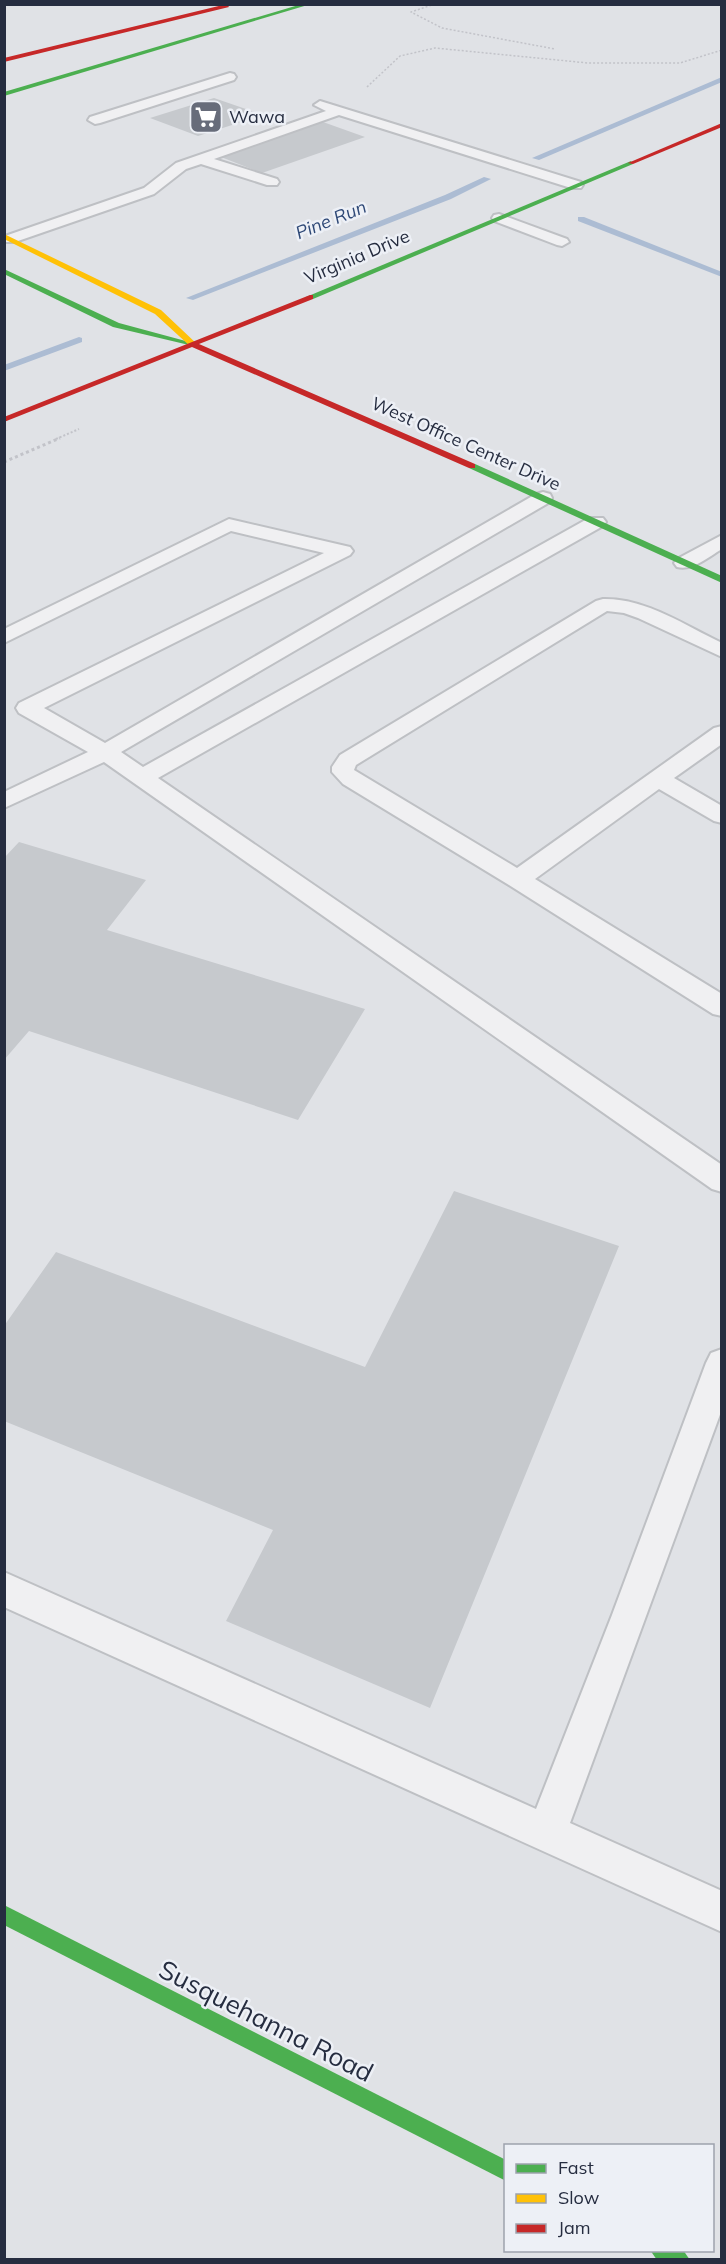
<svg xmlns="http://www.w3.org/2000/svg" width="726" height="2264" font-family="Mulish,sans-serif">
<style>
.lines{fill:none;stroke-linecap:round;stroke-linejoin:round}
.stream{fill:#acbcd3;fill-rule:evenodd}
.building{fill:#c6c9cd}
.lane-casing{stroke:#bec0c4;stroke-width:4}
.path-far2{stroke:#c2c3c9;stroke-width:1.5;stroke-dasharray:2 2;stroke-linecap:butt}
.path-far1{stroke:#c2c3c9;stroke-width:2;stroke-dasharray:2 2;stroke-linecap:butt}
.path{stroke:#c2c3c9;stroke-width:3;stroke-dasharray:3 3;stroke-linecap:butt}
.lane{fill:#f0f0f2;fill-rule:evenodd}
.fast{fill:#4caf50;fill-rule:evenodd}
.slow{fill:#ffc107;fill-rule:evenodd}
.jam{fill:#c62828;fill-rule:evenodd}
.labels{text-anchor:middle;stroke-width:5;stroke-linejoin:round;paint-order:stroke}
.far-poi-label{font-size:18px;fill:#262d40;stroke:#edf0f6;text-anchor:start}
.far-water-label{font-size:18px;font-style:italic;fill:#2e4876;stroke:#edf0f6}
.far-street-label{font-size:18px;fill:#262d40;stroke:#edf0f6}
.near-street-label{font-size:26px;fill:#262d40;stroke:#edf0f6}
</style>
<rect width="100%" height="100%" fill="#e0e2e6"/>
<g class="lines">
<!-- stream -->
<g class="stream">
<polygon points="722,77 722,82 539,160 532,158"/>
<polygon points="484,177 491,179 451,199 193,300 186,298 445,195"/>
<polygon points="578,217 584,217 722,272 722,277 578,221"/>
<polygon points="79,337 82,338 82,342 4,371 4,365"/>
</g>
</g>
<!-- building -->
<g class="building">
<polygon points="214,98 263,115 198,136 150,118"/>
<polygon points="323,122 365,137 262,173 221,157"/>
<polygon points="19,842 146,880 107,930 365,1009 298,1120 29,1031 4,1060 4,858"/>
<polygon points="454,1191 619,1246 430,1708 226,1621 273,1530 4,1421 4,1326 56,1252 365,1367"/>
</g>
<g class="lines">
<defs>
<g id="lane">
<polygon points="230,73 234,74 236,77 234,80 100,123 95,124 88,120 90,117"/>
<polygon points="320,101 581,182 583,185 581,188 571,188 339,115 214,159 277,179 279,182 277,185 267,185 201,164 186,169 154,194 15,242 4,242 5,236 144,188 176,163 326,111 314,105"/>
<polygon points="499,214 567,239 569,242 562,246 557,245 494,221 492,218 494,215"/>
<polygon points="543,492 550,494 552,498 550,502 121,752 143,767 589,518 603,518 606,522 603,526 158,778 722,1165 722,1192 712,1189 104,762 4,808 4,792 88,752 19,713 16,708 19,703 324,553 231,531 4,643 4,629 229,519 350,547 353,551 350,555 44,708 105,743 536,494"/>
<path d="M722,535V549C708,557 693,571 677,567L674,563L677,559Z"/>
<path d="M603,599C646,598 684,625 722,643V657L638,618L624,613L607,611L356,765L354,770L517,868L714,728L722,726V744L674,778L722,806V823L714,821L659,789L535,879L722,994V1016L713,1014L509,885L343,784L332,772V767L340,755L596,601Z"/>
<polygon points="722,1349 722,1409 570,1823 722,1891 722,1932 4,1607 4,1572 536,1809 612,1615 706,1363 711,1353"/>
</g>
</defs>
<!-- lane casing -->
<use href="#lane" class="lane-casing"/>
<!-- path-far2 -->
<g class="path-far2">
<polyline points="435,4 411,12 442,28 555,49"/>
<polyline points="367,87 400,56 435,48 588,63 680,63 722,50"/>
</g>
<!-- path-far1 -->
<polyline class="path-far1" points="56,439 79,429"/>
<!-- path -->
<polyline class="path" points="4,462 60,438"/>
<!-- lane -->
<use href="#lane" class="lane"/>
<!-- fast -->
<g class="fast">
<polygon points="302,4 311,4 4,96 4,92"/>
<polygon points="631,161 633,164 313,299 306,297"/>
<polygon points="4,269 119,323 193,343 189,345 113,327 4,274"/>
<polygon points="469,464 475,464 722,576 722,583 469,468"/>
<polygon points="4,1905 506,2160 506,2181 4,1925"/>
<polygon points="650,2250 683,2250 690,2260 657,2260"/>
</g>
<!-- slow -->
<polygon class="slow" points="4,234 161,310 198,345 191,347 155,314 4,239"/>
<!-- jam -->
<g class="jam">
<polygon points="227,4 229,7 4,62 4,58"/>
<polygon points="722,123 722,127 633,164 628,163"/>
<polygon points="310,295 313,295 313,299 199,344 475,464 475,468 469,468 192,347 4,422 4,417"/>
</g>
</g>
<!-- icons -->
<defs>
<symbol id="supermarket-square" viewBox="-11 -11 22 22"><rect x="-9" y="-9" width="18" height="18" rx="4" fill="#676c7a" stroke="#edf0f6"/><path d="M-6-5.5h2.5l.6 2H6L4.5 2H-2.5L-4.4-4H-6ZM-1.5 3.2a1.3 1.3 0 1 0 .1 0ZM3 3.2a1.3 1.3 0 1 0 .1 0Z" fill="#fff"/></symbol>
</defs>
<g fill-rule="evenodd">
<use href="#supermarket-square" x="187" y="98" width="38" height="38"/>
</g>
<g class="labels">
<!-- far-poi labels -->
<g class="far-poi-label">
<text x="229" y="123">Wawa</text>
</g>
<!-- far-water labels -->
<g class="far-water-label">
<text transform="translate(331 220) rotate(-22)" y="6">Pine Run</text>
</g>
<!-- far-street labels -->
<g class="far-street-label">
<text transform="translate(357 257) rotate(-23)" y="6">Virginia Drive</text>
<text transform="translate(466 444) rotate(24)" y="6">West Office Center Drive</text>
</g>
<!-- near-street labels -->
<g class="near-street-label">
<text transform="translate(266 2021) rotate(27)" y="9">Susquehanna Road</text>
</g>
</g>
<!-- border -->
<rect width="726" height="2264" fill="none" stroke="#262d40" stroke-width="12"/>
<!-- legend -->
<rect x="504" y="2144" width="210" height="108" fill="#edf0f6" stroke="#9da2ad" stroke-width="1.5"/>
<rect x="516" y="2164" width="30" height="9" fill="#4caf50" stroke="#9da2ad" stroke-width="1.5"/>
<text x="558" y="2174" font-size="18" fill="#262d40">Fast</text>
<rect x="516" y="2194" width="30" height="9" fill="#ffc107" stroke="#9da2ad" stroke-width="1.5"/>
<text x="558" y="2204" font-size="18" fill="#262d40">Slow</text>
<rect x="516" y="2224" width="30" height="9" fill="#c62828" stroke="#9da2ad" stroke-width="1.5"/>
<text x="558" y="2234" font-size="18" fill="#262d40">Jam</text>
</svg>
